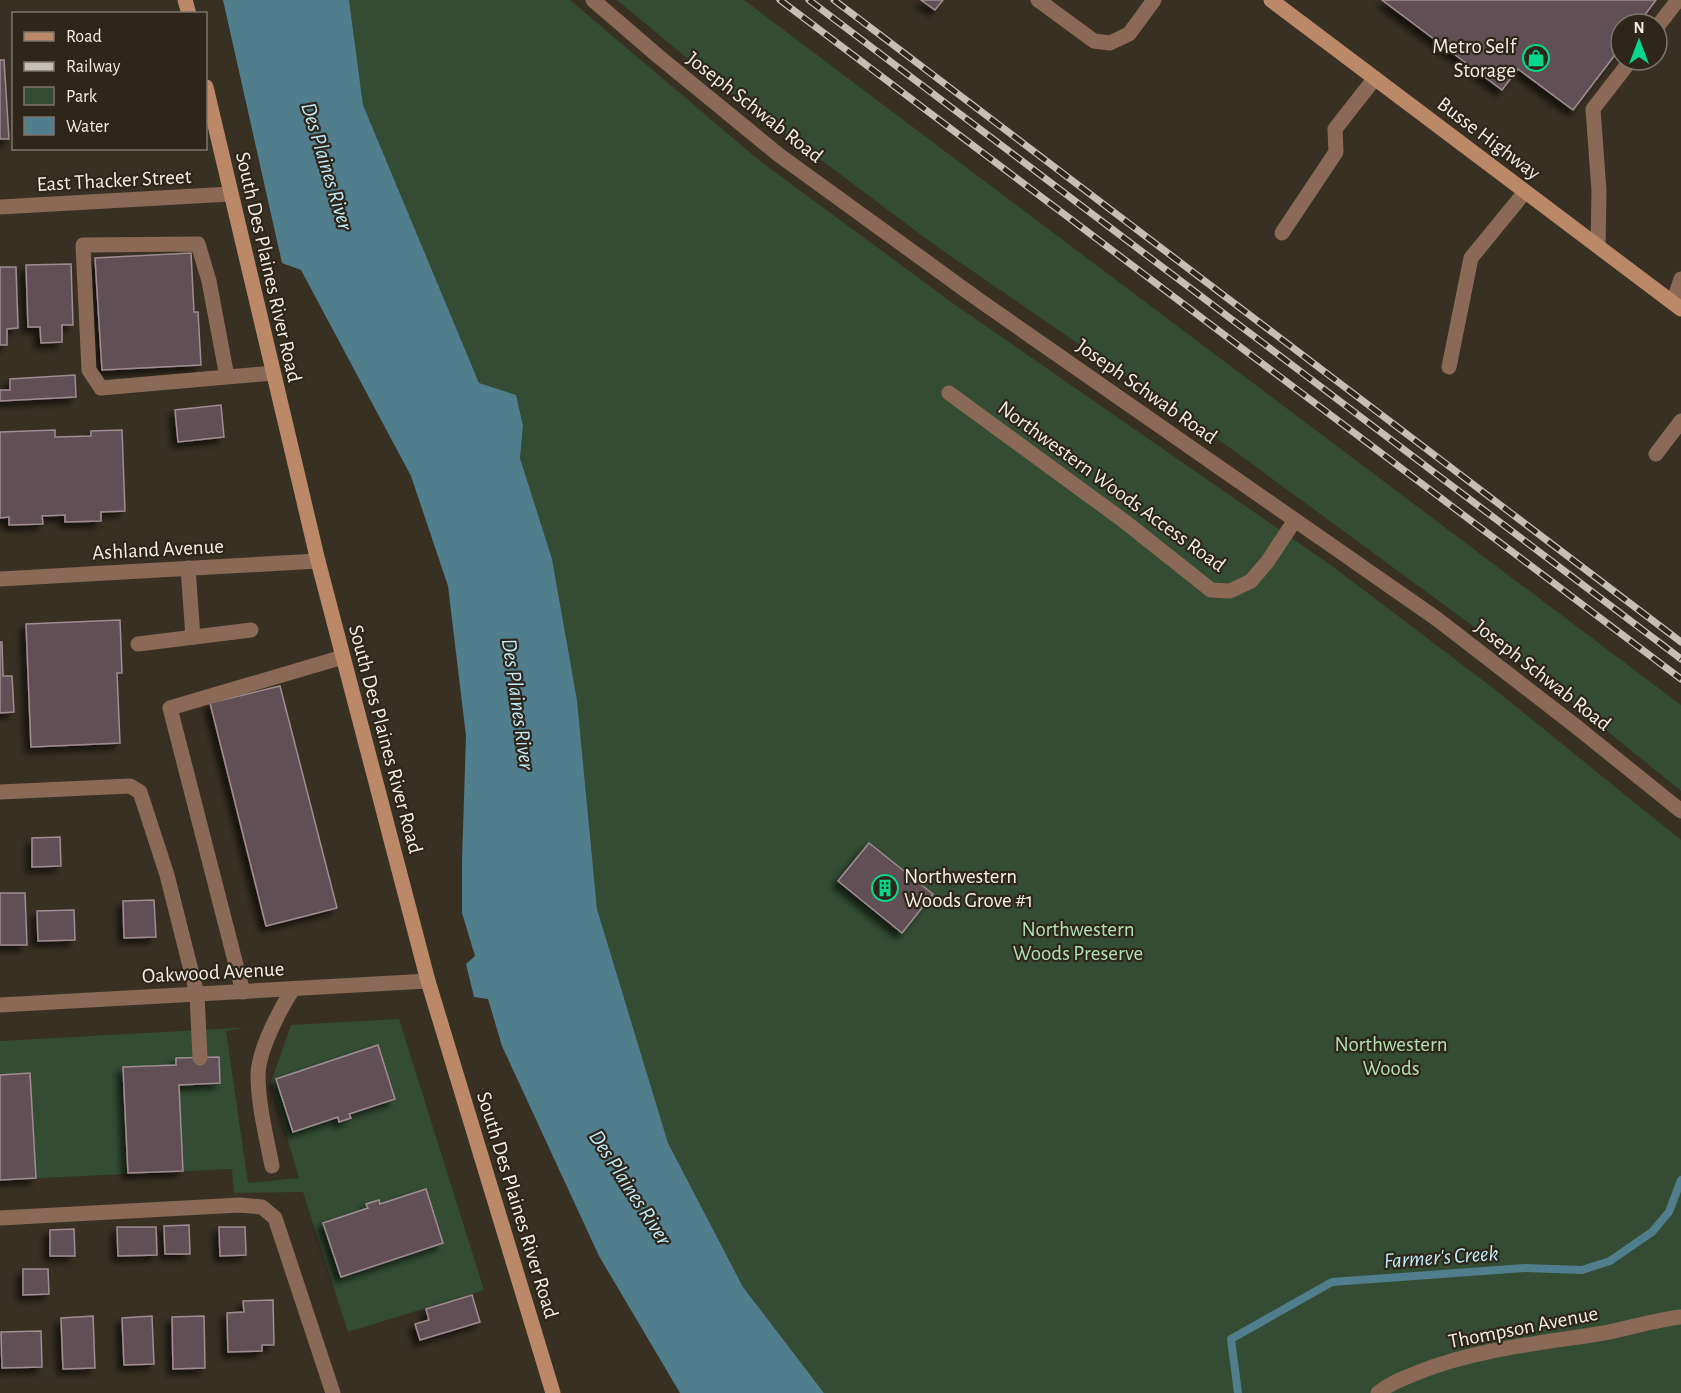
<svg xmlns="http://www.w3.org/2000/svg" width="1681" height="1393" font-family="'Alegreya Sans',sans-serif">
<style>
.green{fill:#334c33;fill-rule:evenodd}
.water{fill:#517e8c}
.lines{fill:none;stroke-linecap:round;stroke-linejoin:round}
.stream{stroke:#517e8c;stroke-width:8}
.building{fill:#604f54;stroke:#a08d93;stroke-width:1.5;filter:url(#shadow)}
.service{stroke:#8a6a56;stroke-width:15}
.minor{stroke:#8a6a56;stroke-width:15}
.tertiary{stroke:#8a6a56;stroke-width:15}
.secondary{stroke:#bc8968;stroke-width:15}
.rail-casing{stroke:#c6bfb6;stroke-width:7}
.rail{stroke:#2e261a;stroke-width:4.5;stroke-dasharray:14;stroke-linecap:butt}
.labels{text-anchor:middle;stroke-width:4.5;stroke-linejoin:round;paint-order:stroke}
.poi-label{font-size:21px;fill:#f4eee6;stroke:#2e261a;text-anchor:end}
.street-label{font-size:21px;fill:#f4eee6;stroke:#2e261a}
.park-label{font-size:21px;fill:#b1e1b0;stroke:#2e261a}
.water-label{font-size:22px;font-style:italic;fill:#c0ecfb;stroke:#2e261a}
</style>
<defs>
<filter id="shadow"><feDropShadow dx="-5.5" dy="5.5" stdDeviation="3" flood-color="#0009"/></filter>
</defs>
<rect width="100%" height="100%" fill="#383023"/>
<!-- green -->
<g class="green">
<polygon points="349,0 570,0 760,161 954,304 1332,566 1493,688 1681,840 1681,1393 824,1393 743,1287 668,1143 597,909 577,700 552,559 520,458 523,426 479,383 363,105"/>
<polygon points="617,0 744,0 1681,705 1681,791 1526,665 1233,450 936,246 753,109 735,98"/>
<path d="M399,1019L484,1290L348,1332L303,1192L234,1193L232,1169L0,1180V1041ZM291,1025L271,1082L299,1178L248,1183L226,1031L242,1028Z"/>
</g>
<!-- water -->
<polygon class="water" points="223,0 349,0 363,105 479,383 516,395 523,426 520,458 552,559 577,700 597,909 668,1143 743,1287 824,1393 680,1393 599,1256 502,1046 488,999 474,997 466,964 475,956 462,913 462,861 466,736 448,586 411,476 301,270 282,263"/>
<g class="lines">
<!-- stream -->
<polyline class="stream" points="1238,1393 1231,1339 1332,1282 1525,1268 1582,1270 1610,1261 1652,1232 1669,1212 1681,1180"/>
</g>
<!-- building -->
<g class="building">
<polygon points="921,0 943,0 935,10"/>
<polygon points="1382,0 1656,0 1638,24 1621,24 1621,47 1573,110 1518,69 1502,90"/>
<polygon points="0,60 4,60 9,139 0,139"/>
<polygon points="191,253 194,312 198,312 201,365 102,370 95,258"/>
<polygon points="71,264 73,325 62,325 62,342 41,343 40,327 28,327 26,265"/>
<polygon points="0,267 16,267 18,328 7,329 7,345 0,345"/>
<polygon points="75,375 76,397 0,401 0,390 10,390 10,379"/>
<polygon points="221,405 224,437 178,442 175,410"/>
<polygon points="55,430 55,437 91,436 91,431 122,430 125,511 101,512 101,521 65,522 65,515 42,516 43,524 9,525 9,517 0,518 0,432"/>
<polygon points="120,620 122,673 117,673 120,743 31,747 26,624"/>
<polygon points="0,642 2,642 3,676 12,676 14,712 0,713"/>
<polygon points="280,686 337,908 266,926 210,703"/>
<polygon points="60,837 61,866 32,867 32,838"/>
<polygon points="869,843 933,894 902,933 838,881"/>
<polygon points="0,893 25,893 27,945 0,945"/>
<polygon points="154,900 156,937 124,938 123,901"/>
<polygon points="74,910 75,940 38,941 37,911"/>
<polygon points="378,1045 395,1099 349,1114 351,1118 339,1122 338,1117 293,1132 276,1079"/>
<polygon points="219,1057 220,1083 179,1085 183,1171 128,1173 123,1067 176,1065 176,1058"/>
<polygon points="30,1073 36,1178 0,1180 0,1075"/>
<polygon points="426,1189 443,1243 341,1277 323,1223 368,1208 366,1204 379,1200 380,1204"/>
<polygon points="189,1225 190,1254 165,1254 164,1226"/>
<polygon points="117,1227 156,1227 157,1255 118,1256"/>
<polygon points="219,1227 245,1227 246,1255 220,1256"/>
<polygon points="74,1229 75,1256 50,1256 50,1230"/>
<polygon points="23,1269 48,1269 49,1294 23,1295"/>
<polygon points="472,1295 480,1322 420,1340 415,1324 429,1320 426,1309"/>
<polygon points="273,1300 274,1345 262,1345 262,1351 228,1352 227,1313 244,1312 243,1301"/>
<polygon points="93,1316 95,1368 63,1369 61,1318"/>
<polygon points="152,1316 154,1364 124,1365 122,1318"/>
<polygon points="204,1316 205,1368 173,1369 172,1317"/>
<polygon points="41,1331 42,1367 2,1368 1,1332"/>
</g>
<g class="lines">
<!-- service -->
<g class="service">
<polyline points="1038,0 1094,41 1110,43 1129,34 1154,0"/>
<polyline points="1657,27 1678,0"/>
<polyline points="1282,233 1336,152 1335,129 1375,78"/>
<polyline points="1598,246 1599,191 1593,109 1631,60"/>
<polyline points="1673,303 1681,279"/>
<polyline points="1449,367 1471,258 1525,192"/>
<polyline points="227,377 209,281 198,244 83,245 89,370 101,388 273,373"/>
<polyline points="949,393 1124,521 1211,590 1230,591 1251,581 1268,561 1295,520"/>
<polyline points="1656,454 1681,421"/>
<polyline points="188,568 193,637"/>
<polyline points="138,644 251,630"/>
<polyline points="0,792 130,786 140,792 167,875 197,994 200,1058"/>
<polyline points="243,992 170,708 343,657"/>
<path d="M272,1166C266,1135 258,1105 258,1074C259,1049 280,1009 293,989"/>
<polyline points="0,1218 240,1205 262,1207 275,1218 333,1393"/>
<path d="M1378,1393C1390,1383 1404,1378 1419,1372C1477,1349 1542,1343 1604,1333C1630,1328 1655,1320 1681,1317"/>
</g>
<!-- minor -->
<g class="minor">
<polyline points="0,579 318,561"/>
<polyline points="0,1005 428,981"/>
</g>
<!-- tertiary -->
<g class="tertiary">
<polyline points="593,0 658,56 779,155 979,300 1437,619 1573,724 1681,811"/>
<polyline points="0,207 230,194"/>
</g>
<!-- secondary -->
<g class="secondary">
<polyline points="185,0 189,14"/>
<polyline points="1271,0 1681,309"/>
<polyline points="206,87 318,561 428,981 553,1393"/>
</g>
<defs>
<g id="rail">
<polyline points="780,0 1681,679"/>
<polyline points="809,0 1681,659"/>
<polyline points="834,0 1681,642"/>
</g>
</defs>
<!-- rail casing -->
<use href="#rail" class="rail-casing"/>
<!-- rail -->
<use href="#rail" class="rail"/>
</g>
<!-- icons -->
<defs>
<symbol id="shop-ring" viewBox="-11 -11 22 22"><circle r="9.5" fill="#2e261a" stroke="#06d98b" stroke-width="1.5"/><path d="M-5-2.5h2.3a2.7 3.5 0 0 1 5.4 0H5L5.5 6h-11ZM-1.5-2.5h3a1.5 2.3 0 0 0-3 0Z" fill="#06d98b"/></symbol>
<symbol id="building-ring" viewBox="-11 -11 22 22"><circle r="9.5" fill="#2e261a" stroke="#06d98b" stroke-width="1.5"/><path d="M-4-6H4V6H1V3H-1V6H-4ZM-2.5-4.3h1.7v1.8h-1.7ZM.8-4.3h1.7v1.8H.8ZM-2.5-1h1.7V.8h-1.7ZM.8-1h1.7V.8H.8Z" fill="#06d98b"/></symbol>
</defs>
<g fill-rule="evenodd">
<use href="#shop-ring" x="1521" y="43" width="30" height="30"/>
<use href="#building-ring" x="870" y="873" width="30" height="30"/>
</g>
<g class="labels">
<!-- poi labels -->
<g class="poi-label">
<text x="1516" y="53">Metro Self<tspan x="1516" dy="24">Storage</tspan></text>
<text x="904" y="883" text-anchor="start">Northwestern<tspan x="904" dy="24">Woods Grove #1</tspan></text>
</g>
<!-- street labels -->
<g class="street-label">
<text transform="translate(755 107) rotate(38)" y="7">Joseph Schwab Road</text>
<text transform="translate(1489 138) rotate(37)" y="7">Busse Highway</text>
<text transform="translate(114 180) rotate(-3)" y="7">East Thacker Street</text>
<text transform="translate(269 267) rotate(77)" y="7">South Des Plaines River Road</text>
<text transform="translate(1147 391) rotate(35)" y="7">Joseph Schwab Road</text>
<text transform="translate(1112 486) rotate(36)" y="7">Northwestern Woods Access Road</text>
<text transform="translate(158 549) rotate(-3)" y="7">Ashland Avenue</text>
<text transform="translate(1543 675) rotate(38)" y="7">Joseph Schwab Road</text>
<text transform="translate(386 739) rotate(75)" y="7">South Des Plaines River Road</text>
<text transform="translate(213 972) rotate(-3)" y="7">Oakwood Avenue</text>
<text transform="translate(518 1205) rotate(73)" y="7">South Des Plaines River Road</text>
<text transform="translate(1523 1327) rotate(-11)" y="7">Thompson Avenue</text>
</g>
<!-- park labels -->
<g class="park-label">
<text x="1078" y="936">Northwestern<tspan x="1078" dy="24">Woods Preserve</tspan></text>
<text x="1391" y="1051">Northwestern<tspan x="1391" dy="24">Woods</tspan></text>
</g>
<!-- water labels -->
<g class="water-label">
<text transform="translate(328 166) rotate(73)" y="8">Des Plaines River</text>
<text transform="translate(519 704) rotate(82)" y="8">Des Plaines River</text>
<text transform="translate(631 1187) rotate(57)" y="8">Des Plaines River</text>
<text transform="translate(1441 1256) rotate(-4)" y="8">Farmer's Creek</text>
</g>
</g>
<!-- legend -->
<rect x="12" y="12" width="195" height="138" fill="#2e261a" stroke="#7d766c" stroke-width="1.5"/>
<rect x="24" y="32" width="30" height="9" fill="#bc8968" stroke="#7d766c" stroke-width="1.5"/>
<text x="66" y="42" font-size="18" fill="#f4eee6">Road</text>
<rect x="24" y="62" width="30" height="9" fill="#c6bfb6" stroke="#7d766c" stroke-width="1.5"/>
<text x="66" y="72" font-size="18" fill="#f4eee6">Railway</text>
<rect x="24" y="87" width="30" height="18" fill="#334c33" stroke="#7d766c" stroke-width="1.5"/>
<text x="66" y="102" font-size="18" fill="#f4eee6">Park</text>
<rect x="24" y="117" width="30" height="18" fill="#517e8c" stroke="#7d766c" stroke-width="1.5"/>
<text x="66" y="132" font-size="18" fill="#f4eee6">Water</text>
<!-- north arrow -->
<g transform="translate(1639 42)"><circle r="28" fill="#2e261a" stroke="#7d766c" stroke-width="1.5"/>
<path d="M0-4.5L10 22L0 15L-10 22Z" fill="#06d98b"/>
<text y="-9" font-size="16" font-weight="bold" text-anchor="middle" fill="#f4eee6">N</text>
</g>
</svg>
